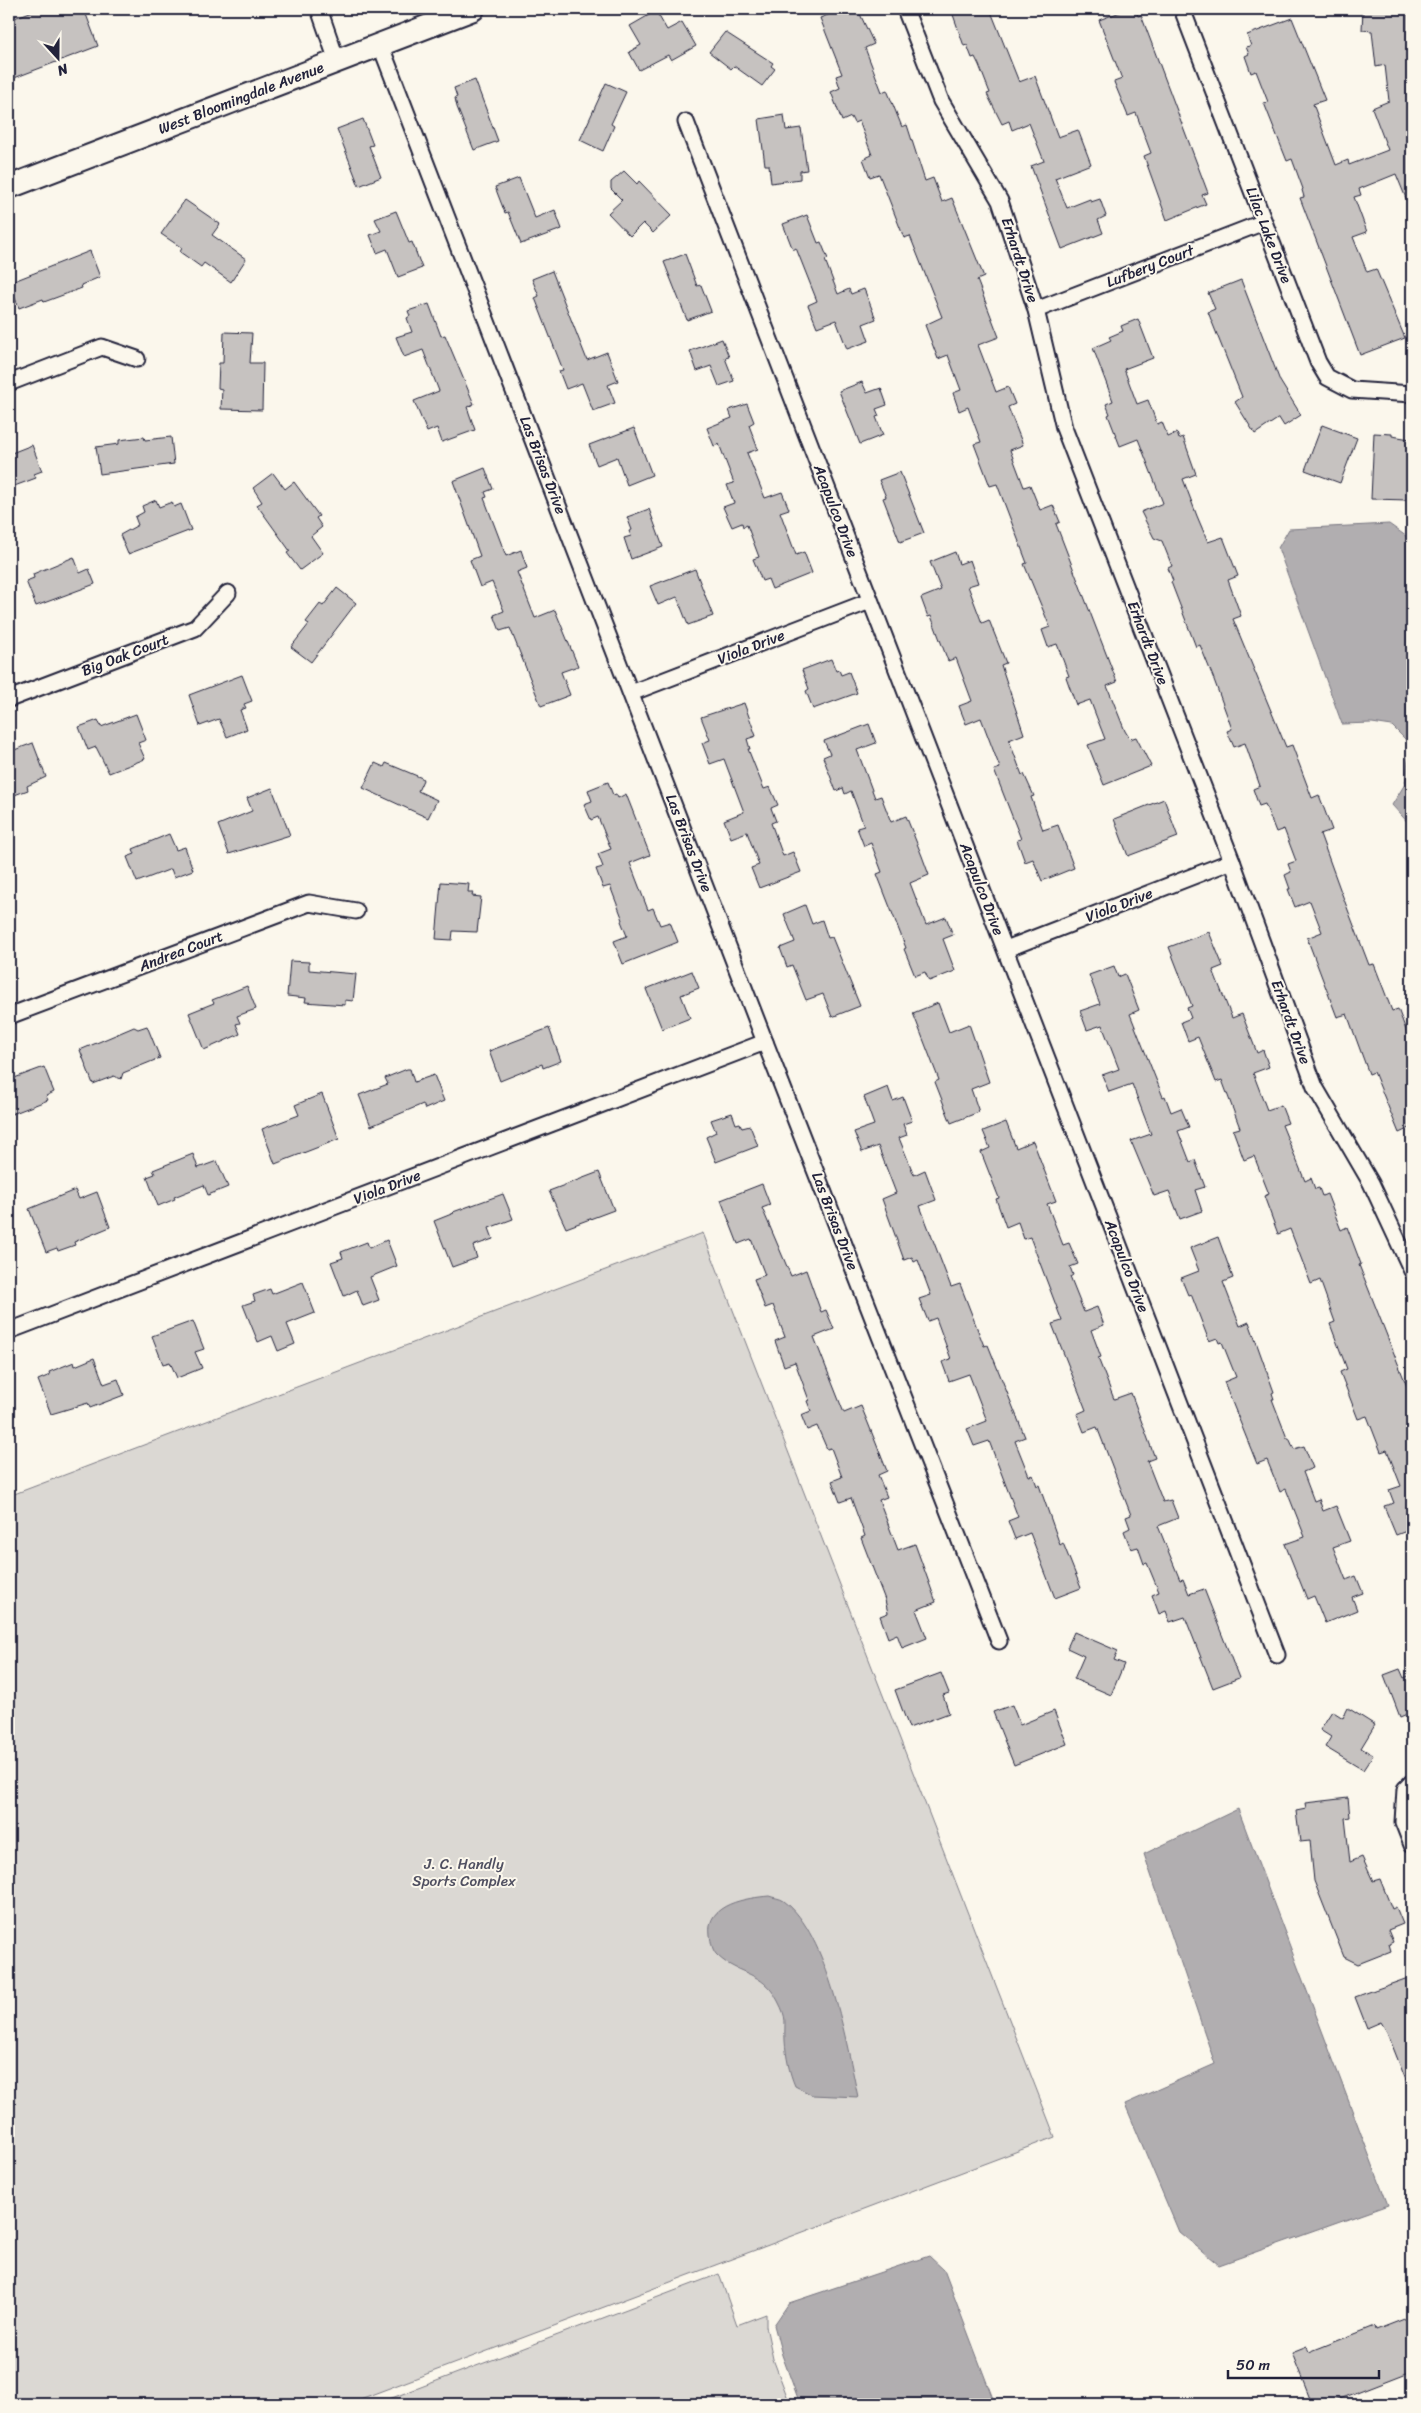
<svg xmlns="http://www.w3.org/2000/svg" width="1421" height="2413" font-family="Sriracha,sans-serif">
<style>
.green{fill:#dbd8d3;stroke:#7e7d87}
.water{fill:#b1aeb0;stroke:#787681}
.building{fill:#c6c2c0;stroke:#22223b}
.lines{fill:none;stroke-linecap:round;stroke-linejoin:round}
.minor-casing{stroke:#22223b;stroke-width:19}
.secondary-casing{stroke:#22223b;stroke-width:26}
.minor{stroke:#fbf7ec;stroke-width:15}
.secondary{stroke:#fbf7ec;stroke-width:22}
.labels{text-anchor:middle;stroke-width:4;stroke-linejoin:round;paint-order:stroke}
.street-label{font-size:15px;fill:#22223b;stroke:#fbf7ec}
.park-label{font-size:15px;fill:#505061;stroke:#fbf7ec}
</style>
<rect width="100%" height="100%" fill="#fbf7ec"/>
<filter id="ink" filterUnits="userSpaceOnUse"><feTurbulence type="fractalNoise" baseFrequency=".02" numOctaves="2"/><feDisplacementMap in="SourceGraphic" scale="10" xChannelSelector="R" yChannelSelector="G"/><feConvolveMatrix kernelMatrix="1 2 1 2 8 2 1 2 1" color-interpolation-filters="sRGB"/></filter>
<g filter="url(#ink)">
<!-- green -->
<g class="green">
<polygon points="703,1233 1055,2137 347,2404 9,2404 9,1496"/>
<polygon points="719,2274 737,2325 766,2314 766,2326 773,2359 790,2404 376,2404"/>
</g>
<!-- water -->
<g class="water">
<polygon points="1389,524 1410,539 1412,545 1412,827 1392,805 1405,784 1410,744 1392,726 1372,723 1342,724 1278,548 1289,529"/>
<polygon points="1238,1809 1388,2205 1219,2265 1179,2232 1125,2104 1215,2064 1144,1854"/>
<path d="M769,1896C774,1898 780,1898 784,1901C828,1934 847,2045 858,2097L812,2095L795,2086C789,2072 786,2056 785,2041C784,2021 788,2020 778,2001C762,1970 739,1976 718,1956C712,1951 711,1942 710,1935C705,1903 748,1898 769,1896Z"/>
<polygon points="929,2256 944,2270 995,2404 800,2404 782,2355 774,2325 789,2303"/>
</g>
<!-- building -->
<g class="building">
<polygon points="38,9 84,9 98,46 9,80 9,20"/>
<polygon points="843,9 854,9 857,15 860,14 874,44 865,48 882,92 887,90 902,127 907,125 925,181 933,178 942,202 952,198 969,240 984,277 977,280 999,337 978,345 996,392 1008,387 1015,404 1008,407 1023,445 1010,450 1024,487 1030,485 1040,510 1053,505 1060,522 1056,524 1117,682 1107,686 1125,731 1130,739 1136,737 1151,766 1104,785 1088,745 1105,739 1090,700 1076,705 1066,677 1069,676 1057,644 1048,647 1042,630 1050,627 1024,564 1027,563 997,484 990,486 974,444 981,442 968,407 959,411 953,393 961,390 948,355 938,359 925,325 942,317 910,236 904,238 879,174 870,177 863,159 872,155 859,121 854,123 851,117 842,121 831,92 840,88 836,76 842,74 820,18"/>
<polygon points="951,9 990,9 1019,82 1035,76 1058,137 1078,130 1091,164 1055,178 1067,208 1090,199 1091,202 1100,199 1106,216 1098,220 1103,233 1062,249 1031,166 1044,161 1029,123 1012,130 1009,121 1002,124 987,94 990,93 979,65 975,57 972,58 967,45 964,46"/>
<polygon points="1128,9 1135,9 1138,16 1141,15 1208,193 1202,195 1206,204 1167,220 1144,156 1151,153 1136,113 1128,116 1114,82 1122,79 1099,20"/>
<polygon points="1363,9 1412,9 1412,213 1396,174 1359,189 1361,195 1354,197 1367,232 1353,237 1367,272 1376,269 1405,338 1360,355 1300,198 1304,197 1302,190 1303,189 1292,159 1287,161 1264,103 1268,102 1256,71 1251,73 1245,56 1249,54 1246,47 1251,46 1247,35 1292,18 1325,100 1313,104 1336,165 1348,160 1349,165 1388,150 1372,108 1389,101 1385,65 1376,67 1372,31 1362,30"/>
<polygon points="656,11 667,30 682,22 696,46 671,60 668,55 639,70 629,52 641,45 630,26"/>
<polygon points="725,32 773,63 771,66 775,69 762,86 734,66 731,69 709,52"/>
<polygon points="475,80 498,141 474,150 457,107 455,98 457,97 454,88"/>
<polygon points="606,83 626,92 611,124 614,126 603,151 580,140"/>
<polygon points="784,115 786,130 801,128 807,170 800,171 800,179 771,183 769,165 765,165 759,119"/>
<polygon points="363,119 373,145 369,146 381,177 359,186 337,129"/>
<polygon points="624,171 637,184 639,181 672,215 653,233 643,223 630,236 608,213 622,200 611,189 611,182"/>
<polygon points="519,178 535,218 555,210 562,229 521,244 508,212 505,213 495,187"/>
<polygon points="185,200 220,224 212,235 246,259 231,282 204,263 201,267 180,252 182,248 161,234"/>
<polygon points="396,211 409,243 412,242 422,268 398,277 387,249 377,253 370,235 381,231 375,219"/>
<polygon points="807,215 818,243 821,242 828,259 825,260 838,294 849,289 851,294 864,289 876,319 863,324 869,341 847,349 836,320 817,327 808,305 817,301 796,248 793,250 783,224"/>
<polygon points="90,251 100,277 81,285 82,288 44,302 43,299 19,308 9,283"/>
<polygon points="685,254 697,286 701,285 711,311 687,320 664,262"/>
<polygon points="552,271 587,360 607,352 618,381 608,385 615,403 593,411 582,383 566,389 559,371 563,370 535,298 539,296 532,279"/>
<polygon points="1241,280 1280,381 1301,415 1284,426 1279,418 1255,434 1235,402 1242,397 1208,312 1215,309 1208,293"/>
<polygon points="429,304 441,336 445,335 474,404 467,407 475,430 442,442 437,428 427,432 414,401 439,391 423,350 404,357 396,337 412,332 407,318 410,316 408,311"/>
<polygon points="1138,319 1153,358 1124,369 1137,404 1148,400 1157,424 1162,422 1168,437 1177,433 1179,439 1183,437 1196,474 1183,479 1197,516 1208,542 1223,537 1238,576 1228,580 1241,616 1233,619 1286,747 1292,745 1312,798 1319,795 1332,830 1320,834 1340,889 1369,965 1374,964 1392,1011 1398,1009 1412,1046 1412,1127 1399,1133 1374,1072 1369,1074 1347,1014 1337,1017 1307,938 1322,932 1310,901 1295,907 1288,889 1290,889 1285,875 1291,872 1288,864 1296,861 1284,829 1276,832 1265,804 1259,806 1253,789 1260,786 1245,743 1234,747 1227,731 1232,729 1213,677 1200,645 1196,647 1171,582 1173,581 1168,568 1172,566 1162,541 1154,538 1141,512 1163,503 1138,439 1120,446 1108,415 1110,414 1106,404 1113,401 1093,348 1111,340 1109,337 1123,331 1121,326"/>
<polygon points="224,332 252,333 250,363 263,363 262,410 221,409 222,389 218,388 219,363 223,363"/>
<polygon points="722,339 729,357 725,358 734,381 719,386 711,366 697,371 690,351"/>
<polygon points="862,382 867,393 881,388 887,405 876,409 879,416 876,417 883,435 860,444 839,391"/>
<polygon points="747,404 754,422 749,425 750,428 758,449 747,453 765,498 782,492 789,509 780,512 796,555 804,552 812,573 772,589 768,579 762,581 753,559 759,557 747,525 743,527 742,523 732,527 723,507 734,503 727,485 734,483 719,444 714,446 707,428 732,418 729,410"/>
<polygon points="1322,425 1357,438 1340,483 1305,470"/>
<polygon points="634,428 652,475 627,485 617,457 597,465 589,445"/>
<polygon points="1374,433 1392,434 1392,436 1410,439 1408,500 1371,499"/>
<polygon points="144,437 145,440 171,437 174,464 100,474 96,447 119,444 119,440"/>
<polygon points="32,445 42,471 34,474 36,478 9,488 9,454"/>
<polygon points="485,468 493,489 485,492 487,497 484,498 506,556 521,550 527,568 517,572 535,618 555,610 578,666 561,672 570,695 541,706 510,628 500,631 494,615 504,611 492,582 480,587 470,560 480,556 453,481"/>
<polygon points="900,472 924,533 900,542 883,498 886,497 879,480"/>
<polygon points="273,473 285,489 294,482 319,516 316,518 322,527 311,536 323,553 300,570 287,553 290,551 257,505 262,502 253,488"/>
<polygon points="156,500 159,507 172,502 174,507 181,504 191,530 128,554 120,535 138,525 135,517 144,512 142,506"/>
<polygon points="649,509 663,547 631,559 624,538 631,536 629,531 632,530 627,517"/>
<polygon points="955,552 959,564 970,560 978,583 968,586 982,623 989,620 1006,663 1001,665 1024,734 1009,740 1022,775 1024,774 1034,796 1031,797 1043,830 1058,825 1074,868 1042,881 1033,859 1025,862 1017,840 1021,839 994,770 1000,768 981,718 966,724 959,706 972,701 956,658 948,661 931,616 928,617 921,598 941,590 930,562"/>
<polygon points="74,557 80,573 89,569 95,584 36,606 26,581 34,578 33,574"/>
<polygon points="695,569 713,616 688,625 677,597 658,605 650,586"/>
<polygon points="337,588 356,603 311,662 291,647 309,624 306,622 320,604 323,606"/>
<polygon points="831,659 836,671 839,670 841,675 849,672 857,693 813,709 806,691 809,689 802,670"/>
<polygon points="242,675 252,701 244,704 246,708 240,710 247,729 227,737 219,719 200,726 189,695"/>
<polygon points="744,703 756,736 747,739 750,749 748,749 764,789 770,787 778,805 771,808 776,821 771,823 783,856 793,852 801,872 759,888 751,868 759,865 747,832 731,838 724,820 744,812 724,759 710,764 702,743 710,740 701,717"/>
<polygon points="136,714 146,740 138,743 145,759 109,773 96,747 88,750 79,727 98,720 101,727"/>
<polygon points="869,724 876,743 857,750 875,798 881,796 891,822 906,816 922,856 929,875 910,883 926,925 946,917 953,935 943,939 955,971 929,981 925,972 915,976 904,949 906,948 877,874 882,872 871,843 864,846 857,828 864,826 851,791 845,794 843,788 836,791 823,757 830,754 824,741"/>
<polygon points="33,743 46,777 27,786 28,790 9,797 9,752"/>
<polygon points="375,763 384,767 386,763 422,778 423,780 418,791 437,800 428,818 363,788"/>
<polygon points="608,782 613,795 616,794 618,798 626,794 650,855 630,863 648,910 653,908 660,925 670,922 678,942 623,964 614,941 627,936 621,921 623,920 610,886 603,888 596,869 603,867 598,854 611,849 598,817 591,820 584,804 592,801 588,790"/>
<polygon points="272,788 290,835 229,854 218,825 252,811 247,798"/>
<polygon points="1164,799 1178,837 1128,856 1114,819"/>
<polygon points="169,834 176,850 185,847 193,870 174,877 171,869 137,882 127,857 135,854 133,849"/>
<polygon points="441,882 469,884 468,892 473,892 472,896 481,897 477,932 453,931 452,940 436,939"/>
<polygon points="805,905 812,924 822,920 828,938 832,937 860,1006 832,1017 823,994 806,1000 792,965 787,967 780,948 795,942 784,914"/>
<polygon points="1209,932 1223,966 1213,970 1232,1018 1242,1014 1257,1053 1263,1050 1269,1067 1253,1073 1267,1110 1281,1105 1288,1123 1282,1125 1305,1181 1311,1178 1315,1189 1319,1188 1322,1196 1327,1194 1341,1230 1347,1227 1361,1264 1359,1265 1412,1399 1412,1529 1396,1535 1384,1506 1394,1503 1389,1490 1401,1486 1387,1450 1381,1452 1367,1416 1358,1419 1340,1372 1347,1369 1330,1324 1335,1322 1320,1280 1311,1284 1290,1229 1278,1234 1264,1196 1269,1194 1254,1156 1244,1160 1233,1130 1240,1128 1222,1080 1216,1082 1198,1037 1188,1041 1181,1022 1191,1018 1187,1008 1192,1006 1169,947"/>
<polygon points="290,961 309,962 309,970 356,974 353,1001 345,1000 345,1005 305,1002 306,998 287,996"/>
<polygon points="1114,966 1118,977 1125,974 1139,1010 1130,1014 1163,1097 1165,1096 1171,1112 1181,1108 1189,1127 1178,1131 1190,1162 1195,1160 1205,1187 1195,1190 1202,1211 1180,1219 1169,1191 1154,1196 1131,1141 1151,1134 1132,1084 1109,1092 1102,1075 1119,1069 1102,1025 1087,1030 1080,1011 1100,1004 1089,975"/>
<polygon points="692,971 699,988 681,995 690,1018 662,1029 646,989"/>
<polygon points="247,986 256,1009 237,1016 240,1023 236,1024 240,1034 204,1050 189,1013 214,1003 212,1000"/>
<polygon points="938,1003 949,1032 969,1024 989,1082 971,1089 979,1112 951,1123 935,1082 939,1080 913,1013"/>
<polygon points="147,1026 160,1058 123,1073 121,1079 114,1076 93,1084 80,1050 134,1027 138,1029"/>
<polygon points="549,1028 561,1061 543,1068 542,1064 500,1081 489,1051"/>
<polygon points="44,1067 54,1092 46,1096 48,1100 12,1114 9,1106 9,1080"/>
<polygon points="407,1069 410,1069 414,1082 434,1075 444,1101 425,1109 423,1104 371,1126 359,1095 388,1084 385,1078"/>
<polygon points="888,1087 893,1101 903,1097 912,1121 903,1124 907,1135 899,1138 914,1175 925,1170 936,1200 920,1206 951,1287 960,1284 984,1346 988,1345 1025,1437 1015,1441 1029,1476 1033,1475 1037,1486 1039,1485 1060,1545 1063,1543 1081,1588 1055,1598 1030,1533 1015,1539 1008,1521 1018,1517 989,1441 974,1446 967,1429 987,1421 969,1374 949,1381 942,1362 951,1359 936,1318 928,1321 919,1299 931,1295 918,1260 914,1262 912,1257 904,1260 882,1199 896,1193 878,1146 862,1152 854,1132 874,1125 864,1097"/>
<polygon points="322,1094 339,1139 275,1164 262,1129 299,1115 295,1105"/>
<polygon points="732,1113 736,1124 740,1123 742,1128 750,1126 758,1146 716,1162 706,1137 716,1132 711,1120"/>
<polygon points="1006,1122 1016,1148 1033,1141 1056,1201 1047,1204 1063,1245 1069,1243 1078,1264 1070,1267 1073,1275 1070,1277 1084,1312 1097,1307 1104,1325 1091,1330 1101,1357 1098,1358 1114,1399 1131,1393 1155,1458 1147,1461 1163,1502 1171,1500 1178,1518 1158,1526 1180,1580 1183,1579 1189,1594 1204,1589 1239,1678 1213,1688 1185,1617 1170,1622 1166,1611 1159,1614 1152,1595 1159,1592 1147,1563 1144,1564 1138,1547 1131,1549 1124,1531 1130,1528 1126,1517 1131,1515 1097,1427 1084,1432 1077,1414 1086,1410 1052,1324 1062,1321 1030,1237 1024,1239 1018,1222 1006,1227 996,1199 999,1198 981,1152 990,1148 983,1131"/>
<polygon points="193,1154 198,1168 217,1161 228,1187 208,1195 204,1185 174,1197 175,1199 158,1206 147,1177 155,1174 153,1170"/>
<polygon points="599,1172 614,1210 566,1228 549,1191"/>
<polygon points="762,1184 770,1205 762,1208 791,1276 806,1270 821,1312 826,1310 834,1329 814,1337 844,1413 861,1406 868,1423 887,1471 878,1475 887,1497 879,1500 898,1550 915,1544 936,1602 916,1610 927,1638 902,1648 897,1634 888,1638 880,1616 888,1613 885,1600 861,1538 865,1536 851,1498 840,1502 832,1481 842,1477 831,1448 827,1449 817,1426 807,1430 801,1415 811,1411 807,1401 809,1400 795,1362 784,1366 775,1341 785,1337 773,1305 765,1308 754,1279 765,1275 751,1239 738,1244 721,1200"/>
<polygon points="75,1190 79,1199 97,1192 110,1227 74,1242 75,1245 58,1251 57,1248 46,1252 29,1209"/>
<polygon points="503,1194 513,1219 489,1228 493,1239 473,1246 477,1258 452,1267 434,1221 454,1213 453,1212"/>
<polygon points="1218,1237 1233,1278 1223,1282 1240,1326 1249,1322 1274,1392 1272,1393 1274,1399 1272,1399 1287,1438 1289,1438 1294,1449 1304,1446 1313,1468 1303,1472 1314,1501 1319,1499 1323,1511 1336,1506 1350,1541 1333,1547 1346,1580 1356,1576 1363,1593 1352,1597 1357,1610 1325,1623 1314,1596 1307,1599 1285,1544 1305,1537 1286,1489 1280,1492 1267,1460 1257,1464 1224,1382 1236,1377 1222,1342 1219,1343 1217,1338 1209,1341 1191,1294 1188,1295 1181,1278 1199,1271 1190,1248"/>
<polygon points="387,1240 397,1266 370,1277 379,1300 363,1306 357,1290 344,1296 331,1262 343,1258 341,1252 367,1242 369,1248"/>
<polygon points="303,1282 315,1313 287,1324 295,1344 278,1351 272,1336 258,1342 243,1305 255,1301 253,1295 270,1289 272,1294"/>
<polygon points="193,1321 204,1349 195,1352 202,1368 177,1378 170,1362 163,1364 152,1336"/>
<polygon points="94,1358 104,1384 118,1379 124,1395 90,1408 88,1403 51,1414 38,1380 50,1375 49,1372 74,1362 75,1366"/>
<polygon points="1074,1632 1118,1651 1114,1660 1124,1664 1111,1695 1074,1679 1084,1656 1067,1648"/>
<polygon points="1400,1669 1404,1678 1412,1674 1412,1712 1400,1717 1384,1675"/>
<polygon points="941,1673 949,1693 943,1695 949,1713 909,1728 895,1690"/>
<polygon points="1012,1705 1020,1725 1054,1711 1067,1744 1014,1765 993,1712"/>
<polygon points="1348,1708 1375,1725 1361,1748 1373,1755 1363,1770 1325,1747 1331,1737 1320,1730 1332,1711 1343,1718"/>
<polygon points="1348,1798 1350,1817 1345,1818 1350,1862 1362,1857 1373,1881 1380,1879 1392,1909 1396,1907 1403,1924 1388,1930 1393,1942 1389,1944 1391,1951 1358,1964 1344,1957 1314,1881 1310,1841 1300,1842 1296,1811 1306,1809 1305,1803"/>
<polygon points="1408,1978 1412,1990 1411,2093 1387,2032 1381,2022 1367,2028 1355,1997"/>
<polygon points="1412,2316 1412,2371 1327,2404 1312,2404 1292,2353 1307,2347 1309,2352 1375,2326 1376,2330"/>
</g>
<g class="lines">
<defs>
<g id="minor">
<polyline points="319,9 337,61"/>
<polyline points="905,9 941,101 1000,201 1036,310 1064,428 1232,861 1315,1087 1371,1183 1412,1271"/>
<polyline points="1182,9 1318,362 1327,377 1352,390 1412,394"/>
<polyline points="380,44 765,1042 999,1641"/>
<polyline points="686,122 1277,1655"/>
<polyline points="1036,310 1264,222"/>
<polyline points="9,383 102,347 137,359"/>
<polyline points="631,693 870,601"/>
<polyline points="9,699 195,628 228,593"/>
<polyline points="1006,949 1232,861"/>
<polyline points="9,1016 309,903 356,911"/>
<polyline points="9,1331 765,1042"/>
<polyline points="1412,1782 1405,1789 1403,1822 1412,1845"/>
</g>
<polyline id="secondary" points="9,187 473,9"/>
</defs>
<!-- minor casing -->
<use href="#minor" class="minor-casing"/>
<!-- secondary casing -->
<use href="#secondary" class="secondary-casing"/>
<!-- minor -->
<use href="#minor" class="minor"/>
<!-- secondary -->
<use href="#secondary" class="secondary"/>
</g>
</g>
<g class="labels">
<!-- street labels -->
<g class="street-label">
<text transform="translate(241 98) rotate(-21)" y="5">West Bloomingdale Avenue</text>
<text transform="translate(1269 235) rotate(69)" y="5">Lilac Lake Drive</text>
<text transform="translate(1020 260) rotate(72)" y="5">Erhardt Drive</text>
<text transform="translate(1150 266) rotate(-21)" y="5">Lufbery Court</text>
<text transform="translate(543 465) rotate(69)" y="5">Las Brisas Drive</text>
<text transform="translate(836 511) rotate(69)" y="5">Acapulco Drive</text>
<text transform="translate(1148 643) rotate(69)" y="5">Erhardt Drive</text>
<text transform="translate(751 647) rotate(-21)" y="5">Viola Drive</text>
<text transform="translate(125 655) rotate(-21)" y="5">Big Oak Court</text>
<text transform="translate(689 843) rotate(69)" y="5">Las Brisas Drive</text>
<text transform="translate(982 889) rotate(69)" y="5">Acapulco Drive</text>
<text transform="translate(1119 905) rotate(-21)" y="5">Viola Drive</text>
<text transform="translate(181 951) rotate(-21)" y="5">Andrea Court</text>
<text transform="translate(1291 1022) rotate(70)" y="5">Erhardt Drive</text>
<text transform="translate(387 1187) rotate(-21)" y="5">Viola Drive</text>
<text transform="translate(835 1221) rotate(69)" y="5">Las Brisas Drive</text>
<text transform="translate(1127 1266) rotate(69)" y="5">Acapulco Drive</text>
</g>
<!-- park labels -->
<g class="park-label">
<text x="464" y="1869">J. C. Handly<tspan x="464" dy="17">Sports Complex</tspan></text>
</g>
</g>
<!-- margin -->
<rect width="1421" height="2413" fill="none" stroke="#fbf7ec" stroke-width="30"/>
<rect x="15" y="15" width="1391" height="2383" fill="none" stroke="#22223b" stroke-width="2" filter="url(#ink)"/>
<!-- north arrow -->
<g transform="translate(58 58) rotate(159)" stroke="#fbf7ec" stroke-width="4" paint-order="stroke">
<path d="M0-4L9 19L0 12L-9 19Z" fill="#22223b"/>
<text y="-8" font-size="14" font-weight="bold" text-anchor="middle" fill="#22223b">N</text>
</g>
<!-- scale -->
<path d="M1228 2370v8h151v-8" fill="none" stroke="#22223b" stroke-width="2.5"/>
<text x="1236" y="2370" font-size="15" fill="#22223b" stroke="#fbf7ec" stroke-width="4" paint-order="stroke">50 m</text>
</svg>
